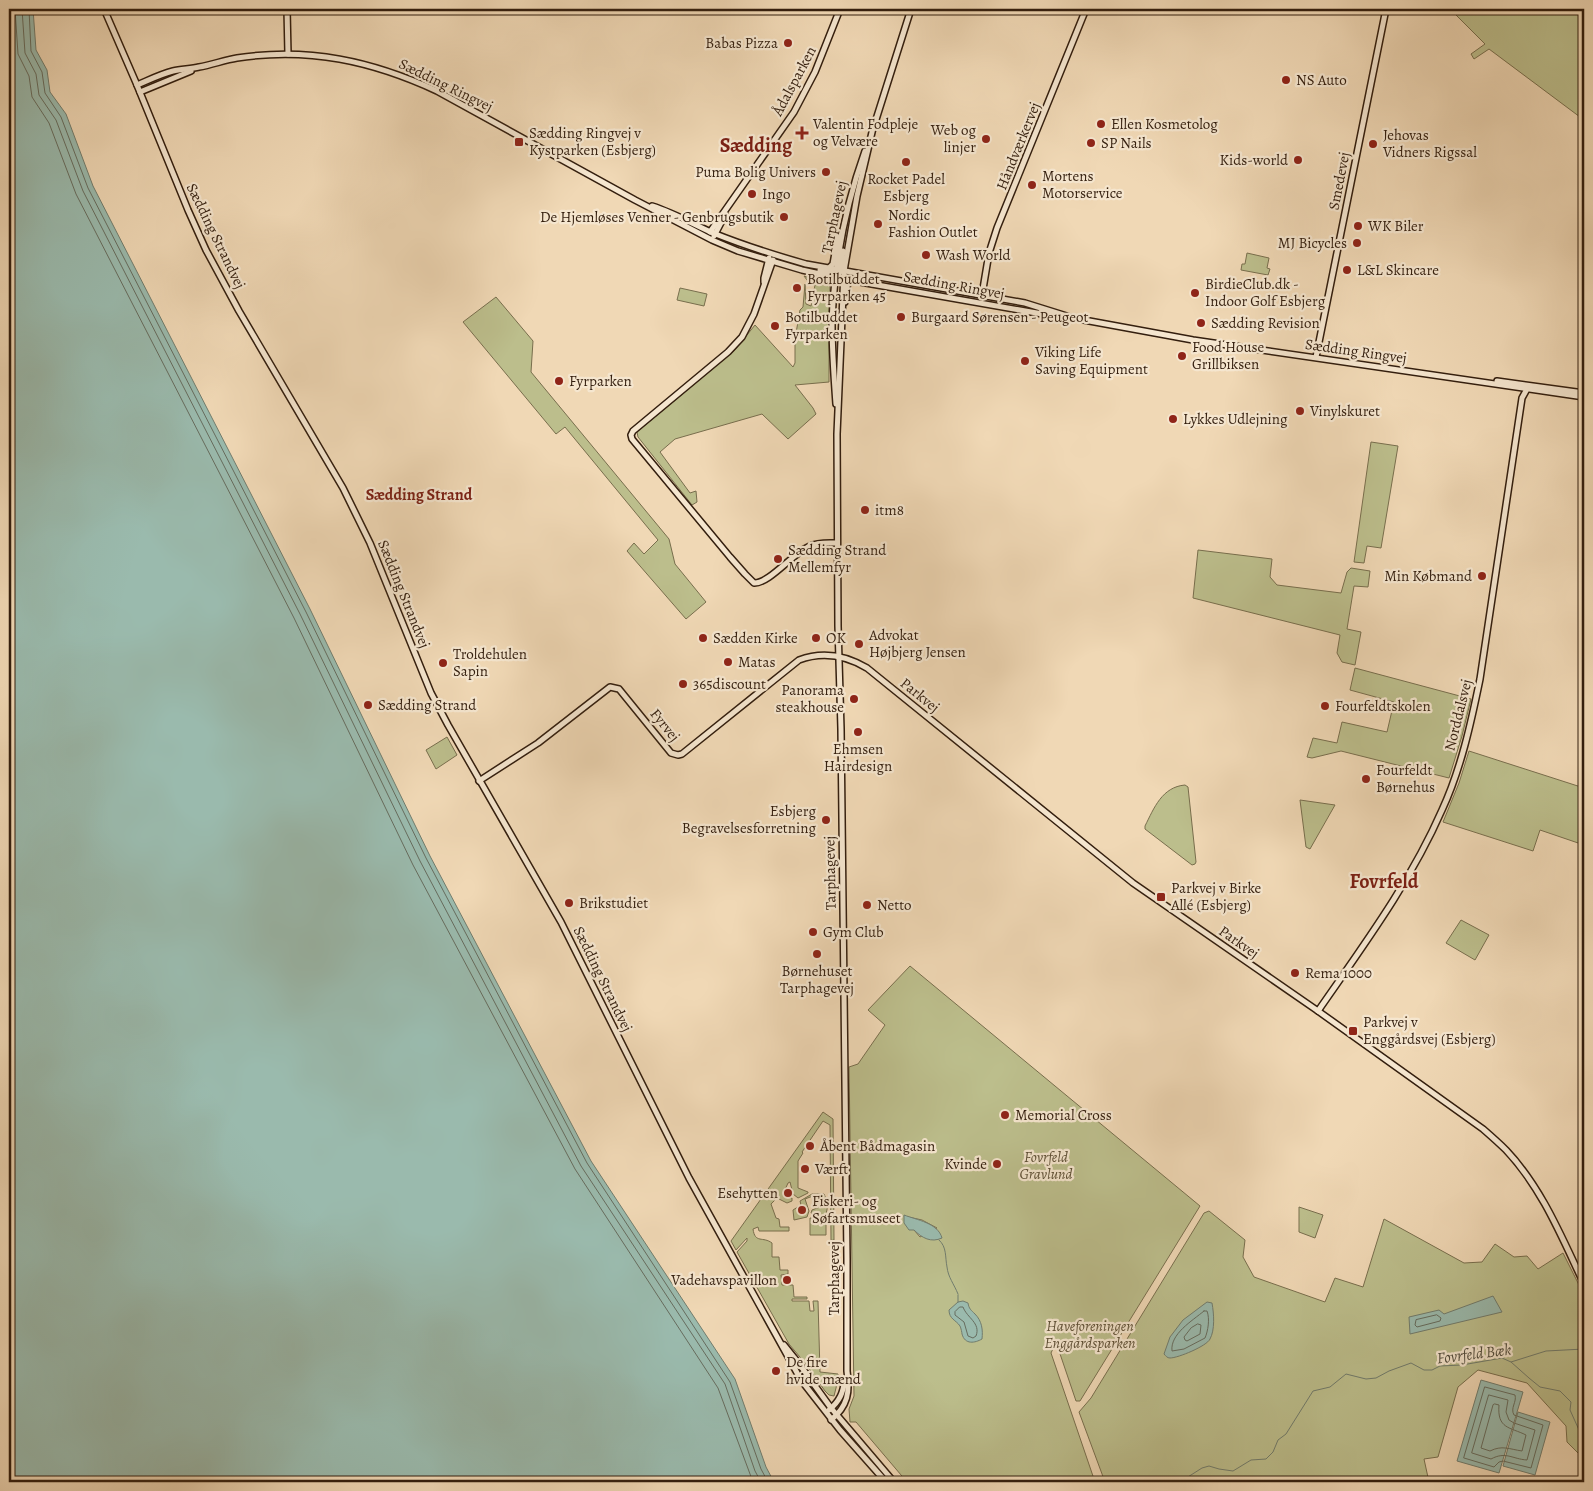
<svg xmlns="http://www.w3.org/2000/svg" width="1593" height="1491" font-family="Alegreya,serif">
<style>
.green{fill:#bcbe8c;stroke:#786e4d;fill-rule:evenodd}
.water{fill:#9abaad;stroke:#717c6d}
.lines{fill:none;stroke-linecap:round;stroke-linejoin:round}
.shore{stroke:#666c5e;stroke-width:1}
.stream{stroke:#717c6d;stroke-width:1}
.secondary-casing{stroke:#331e0e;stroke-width:8}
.secondary{stroke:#f5e6cf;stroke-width:5}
.poi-dot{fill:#8f2418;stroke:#f5e6cf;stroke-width:2}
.labels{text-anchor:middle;stroke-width:4.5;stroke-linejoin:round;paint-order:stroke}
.poi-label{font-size:15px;fill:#331e0e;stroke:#f5e6cf;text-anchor:start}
.street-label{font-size:15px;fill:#331e0e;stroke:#f5e6cf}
.park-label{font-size:15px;font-style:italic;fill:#5c4e34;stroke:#f5e6cf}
.neighbourhood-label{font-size:16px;font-weight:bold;fill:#7a1f14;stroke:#f5e6cf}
.water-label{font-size:16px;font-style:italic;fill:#524d3e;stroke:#f5e6cf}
.district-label{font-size:20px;font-weight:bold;fill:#7a1f14;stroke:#f5e6cf}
</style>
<rect width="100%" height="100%" fill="#f0d8b5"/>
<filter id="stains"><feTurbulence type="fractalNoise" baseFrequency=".004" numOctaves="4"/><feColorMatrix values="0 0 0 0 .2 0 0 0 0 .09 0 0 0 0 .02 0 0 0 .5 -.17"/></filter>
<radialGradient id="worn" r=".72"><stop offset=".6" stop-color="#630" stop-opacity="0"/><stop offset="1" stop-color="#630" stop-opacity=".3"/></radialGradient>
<!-- green -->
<g class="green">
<polygon points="1450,9 1584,9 1584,120 1489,49 1474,59 1471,54 1485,44"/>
<polygon points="1247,253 1269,258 1267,268 1270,269 1268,275 1241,270 1242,264 1245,264"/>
<polygon points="804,276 828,284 830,287 829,318 829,382 795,385 813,408 816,414 788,439 762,414 675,439 660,452 690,493 696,491 697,502 692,505 638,437 637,432 734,351 755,325 793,367 795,363 795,339 800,310 803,307 805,284 806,304 811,306 815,285 810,284"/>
<polygon points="680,288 707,294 704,306 677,300"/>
<polygon points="496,297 533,341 531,372 669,539 675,564 706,602 686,619 627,551 634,543 644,554 658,540 565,427 556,434 463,322"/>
<polygon points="1371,442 1398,446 1381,548 1367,546 1364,563 1354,562"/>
<polygon points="1198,550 1272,559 1270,577 1277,585 1341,593 1347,572 1351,568 1370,571 1368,587 1354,586 1347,629 1361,632 1355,665 1342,662 1337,653 1340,635 1193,598"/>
<polygon points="1355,668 1471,699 1462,736 1449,778 1341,751 1312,758 1307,757 1313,738 1337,743 1342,722 1387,732 1394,702 1350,690"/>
<polygon points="447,737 457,755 436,769 426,750"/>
<polygon points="1469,751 1584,788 1584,845 1540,830 1533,851 1443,822 1459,783"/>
<path d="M1185,785L1188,787L1196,862L1195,864L1192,865L1145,829V826C1154,808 1162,787 1185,785Z"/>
<polygon points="1300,800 1335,805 1310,849 1306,847"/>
<polygon points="1461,920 1489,935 1475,960 1446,943"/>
<path d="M910,966L1200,1206L1080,1401H1076L1056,1342L1051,1353L1095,1482H907L856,1422H850L849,1409L854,1396L849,1067L858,1064L885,1025L868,1010ZM904,1216L922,1220L937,1228L920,1237L914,1230Z"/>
<path d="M823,1112L833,1119L834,1240H831L830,1125L823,1121L802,1152L803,1153L798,1161V1188L808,1192V1193L798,1198L793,1194L790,1182L788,1183L784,1192L787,1197L792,1198V1201L787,1203L777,1198L771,1204L776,1218L779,1219L780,1227H789V1231H759L758,1227L753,1229C755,1244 763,1236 772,1243V1257H779L780,1270H788V1274L781,1275L782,1285H793L794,1297H807V1299H792V1301H809L810,1311H814L813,1301H818L820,1372L838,1374V1380L834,1396L829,1395L825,1391L805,1363L789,1344L737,1252L747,1241V1238L736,1250L731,1241Z"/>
<path d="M812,1194H824C827,1200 829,1209 825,1215L814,1216L811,1213L812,1210L822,1206L818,1194L805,1199L809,1211L807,1217L794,1220L793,1210L801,1205L800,1201Z"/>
<polygon points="1299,1207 1323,1215 1315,1238 1299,1232"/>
<polygon points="1209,1211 1245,1240 1243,1257 1254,1277 1325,1302 1335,1278 1363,1287 1384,1219 1464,1263 1482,1262 1495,1244 1514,1257 1527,1256 1538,1269 1563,1253 1584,1295 1584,1428 1581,1430 1584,1435 1584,1459 1567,1442 1566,1426 1527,1383 1478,1370 1458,1387 1438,1457 1424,1459 1429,1482 1105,1482 1079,1412 1091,1398 1204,1213"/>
<polygon points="810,1218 826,1219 826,1235 810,1235"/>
</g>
<!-- water -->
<g class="water">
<polygon points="9,9 33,9 36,50 47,70 50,92 66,114 93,186 310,609 430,856 591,1161 735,1379 766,1467 774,1482 9,1482"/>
<path d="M904,1215C917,1220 938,1223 942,1238C931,1243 922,1238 914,1230H909L904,1223Z"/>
<polygon points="1493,1296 1502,1312 1410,1334 1409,1317 1439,1310 1444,1314"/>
<path d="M963,1301L968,1303C969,1309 971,1310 975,1314C982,1321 983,1330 982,1339C975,1343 965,1345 962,1334C962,1333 961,1328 960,1326C956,1320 949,1319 949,1310L958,1302Z"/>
<path d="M1207,1302L1212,1303C1214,1314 1215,1330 1210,1339C1207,1346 1178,1358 1170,1358C1167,1358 1166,1356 1164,1354L1170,1337L1183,1320Z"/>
<polygon points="1481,1380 1523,1392 1499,1473 1457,1461"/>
<polygon points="1518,1412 1550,1422 1535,1475 1503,1466"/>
</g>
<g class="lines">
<!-- shore -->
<g class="shore">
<polyline points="15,9 18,54 29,76 32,97 49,123 76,194 294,618 413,865 575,1169 718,1388 753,1482"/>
<polyline points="22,9 25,53 36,74 39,95 56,120 83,191 300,614 420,861 581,1166 725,1384 755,1471 761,1482"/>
<polyline points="29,9 31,51 42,72 45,93 61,117 88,188 306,612 426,858 587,1163 730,1382 761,1469 768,1482"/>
<path d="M960,1307H963C967,1318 981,1323 976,1336L973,1338L968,1336L964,1322L955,1315V1312Z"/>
<path d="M1204,1311H1207C1210,1319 1208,1331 1205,1338L1184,1349L1172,1351C1170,1334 1192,1321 1204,1311Z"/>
<polygon points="1437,1315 1441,1318 1440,1321 1417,1327 1415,1325 1416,1320"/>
<polygon points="1198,1324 1201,1325 1200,1334 1187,1341 1185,1340 1184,1337 1191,1328"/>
<path d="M1485,1387L1515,1395C1517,1402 1510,1408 1514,1415L1543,1425L1531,1468L1503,1461L1499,1462L1494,1467L1464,1458Z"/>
<path d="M1489,1395L1508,1400L1506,1412L1509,1420L1514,1423L1535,1430L1527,1460C1512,1459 1506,1451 1491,1459L1472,1453Z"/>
<path d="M1495,1404L1499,1405C1497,1429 1510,1427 1526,1435L1522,1451C1509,1449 1502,1445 1490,1451L1481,1448L1493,1405Z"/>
</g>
<!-- stream -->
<g class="stream">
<path d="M939,1240C947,1247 945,1257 947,1267C948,1277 954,1284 958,1294"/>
<polyline points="958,1302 958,1295"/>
<polyline points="1511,1362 1529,1378 1540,1387 1560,1391 1571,1402 1570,1410 1584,1441"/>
<polyline points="1180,1482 1202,1468 1209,1466 1219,1469 1233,1471 1251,1460 1266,1459 1273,1452 1278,1440 1286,1434 1313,1391 1330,1387 1346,1374 1366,1379 1376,1378 1389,1371 1411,1363 1424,1370 1432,1370 1440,1366 1462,1365 1502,1358 1511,1362 1546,1351 1584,1349"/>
</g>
<defs>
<g id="secondary">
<polyline points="104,9 137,85 188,210 206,250 239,311 343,488 370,543 431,693 448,725 561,922 689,1178 801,1380 840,1430 886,1482"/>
<polyline points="287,9 288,54"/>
<path d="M137,85C149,80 161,74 173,71C181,69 191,69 199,67C212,65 224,60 237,58C309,47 372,61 437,91L635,200L712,240L738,251L802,270L843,279L1065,318H1073"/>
<polyline points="140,92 191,71"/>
<polyline points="873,129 911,9"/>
<path d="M652,206C674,213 693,224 713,233C743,245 774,255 806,264L1025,303L1073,318L1193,340L1584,397"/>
<polyline points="710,232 794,112 815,72 840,9"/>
<polyline points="714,236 725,215"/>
<path d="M773,260L754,314L742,337L728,352L633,431L631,435L632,439L730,557L745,574L754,583C769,584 794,552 810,546C818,542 828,543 837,543"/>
<polyline points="829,268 833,264 838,236"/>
<polyline points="820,270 839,274"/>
<polyline points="840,272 843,251"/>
<polyline points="764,282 764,278 769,258"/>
<polyline points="982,295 989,253 997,228 1086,9"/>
<polyline points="845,302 847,287 849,279"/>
<polyline points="1316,357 1386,9"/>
<polyline points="1497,381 1584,393"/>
<path d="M836,404C834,377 832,350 832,323C834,264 845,207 865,151"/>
<path d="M479,781L538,743L610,687L619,689L671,753L678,755L682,754L799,660C823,651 845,655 867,668L1133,883L1318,1011L1483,1129C1491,1136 1499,1143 1506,1150C1542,1188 1562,1238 1584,1284"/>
<path d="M1318,1011C1363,946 1410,883 1442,810C1461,769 1471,723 1480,679L1522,398L1527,389"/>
<polyline points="784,1345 800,1365 831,1408 894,1482"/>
<path d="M829,1410C840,1401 843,1393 845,1379"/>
<path d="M831,1420C848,1406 850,1392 847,1371V1258L841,729L838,626L837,434L844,271L857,196L873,128"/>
</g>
</defs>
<!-- secondary casing -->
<use href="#secondary" class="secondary-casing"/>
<!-- secondary -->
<use href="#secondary" class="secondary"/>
</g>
<!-- markers -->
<g class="poi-dot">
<circle cx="788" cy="43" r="5"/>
<circle cx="1286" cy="80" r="5"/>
<circle cx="1101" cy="124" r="5"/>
<path d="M799.5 125.5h5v5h5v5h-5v5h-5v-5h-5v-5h5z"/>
<circle cx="986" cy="139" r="5"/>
<rect x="514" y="137" width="10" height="10" rx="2.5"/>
<circle cx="1091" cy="143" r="5"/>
<circle cx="1373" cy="144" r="5"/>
<circle cx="1298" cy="160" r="5"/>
<circle cx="906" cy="162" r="5"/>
<circle cx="826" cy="172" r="5"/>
<circle cx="1032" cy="185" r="5"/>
<circle cx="752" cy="194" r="5"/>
<circle cx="784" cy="217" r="5"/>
<circle cx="878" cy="224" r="5"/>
<circle cx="1358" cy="226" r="5"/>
<circle cx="1357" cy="243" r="5"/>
<circle cx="926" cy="255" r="5"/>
<circle cx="1347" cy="270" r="5"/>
<circle cx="797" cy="288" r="5"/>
<circle cx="1195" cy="293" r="5"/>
<circle cx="901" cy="317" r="5"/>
<circle cx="1201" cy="323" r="5"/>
<circle cx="775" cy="326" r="5"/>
<circle cx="1182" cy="356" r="5"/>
<circle cx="1025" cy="361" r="5"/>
<circle cx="559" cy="381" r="5"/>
<circle cx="1300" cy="411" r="5"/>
<circle cx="1173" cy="419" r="5"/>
<circle cx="865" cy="510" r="5"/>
<circle cx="778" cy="559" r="5"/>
<circle cx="1482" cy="576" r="5"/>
<circle cx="703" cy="638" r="5"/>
<circle cx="816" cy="638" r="5"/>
<circle cx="859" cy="644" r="5"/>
<circle cx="728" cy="662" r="5"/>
<circle cx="443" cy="663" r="5"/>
<circle cx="683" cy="684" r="5"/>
<circle cx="854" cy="699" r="5"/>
<circle cx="368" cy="705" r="5"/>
<circle cx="1325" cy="706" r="5"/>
<circle cx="858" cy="732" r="5"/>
<circle cx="1366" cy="779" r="5"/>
<circle cx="826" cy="820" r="5"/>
<rect x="1156" y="892" width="10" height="10" rx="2.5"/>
<circle cx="569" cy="903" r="5"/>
<circle cx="867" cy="905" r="5"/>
<circle cx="813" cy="932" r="5"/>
<circle cx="817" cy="954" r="5"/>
<circle cx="1295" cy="973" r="5"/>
<rect x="1348" y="1026" width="10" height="10" rx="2.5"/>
<circle cx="1005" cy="1115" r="5"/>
<circle cx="810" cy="1146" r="5"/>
<circle cx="997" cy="1164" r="5"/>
<circle cx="805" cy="1169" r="5"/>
<circle cx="788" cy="1193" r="5"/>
<circle cx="802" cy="1210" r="5"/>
<circle cx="787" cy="1280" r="5"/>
<circle cx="776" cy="1371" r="5"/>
</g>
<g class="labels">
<!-- poi labels -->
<g class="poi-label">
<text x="778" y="48" text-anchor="end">Babas Pizza</text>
<text x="1296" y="85">NS Auto</text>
<text x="813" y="129">Valentin Fodpleje<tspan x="813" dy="17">og Velvære</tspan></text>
<text x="1111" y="129">Ellen Kosmetolog</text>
<text x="976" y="135" text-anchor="end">Web og<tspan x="976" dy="17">linjer</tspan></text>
<text x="529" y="138">Sædding Ringvej v<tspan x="529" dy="17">Kystparken (Esbjerg)</tspan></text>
<text x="1383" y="140">Jehovas<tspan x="1383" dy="17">Vidners Rigssal</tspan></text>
<text x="1101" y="148">SP Nails</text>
<text x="1288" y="165" text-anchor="end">Kids-world</text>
<text x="816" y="177" text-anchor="end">Puma Bolig Univers</text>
<text x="1042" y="181">Mortens<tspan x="1042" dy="17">Motorservice</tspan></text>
<text x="906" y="184" text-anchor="middle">Rocket Padel<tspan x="906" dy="17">Esbjerg</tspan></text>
<text x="762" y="199">Ingo</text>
<text x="888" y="220">Nordic<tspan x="888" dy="17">Fashion Outlet</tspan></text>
<text x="774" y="222" text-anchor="end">De Hjemløses Venner - Genbrugsbutik</text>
<text x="1368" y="231">WK Biler</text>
<text x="1347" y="248" text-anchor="end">MJ Bicycles</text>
<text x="936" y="260">Wash World</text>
<text x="1357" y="275">L&amp;L Skincare</text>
<text x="807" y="284">Botilbuddet<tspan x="807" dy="17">Fyrparken 45</tspan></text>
<text x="1205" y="289">BirdieClub.dk -<tspan x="1205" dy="17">Indoor Golf Esbjerg</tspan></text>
<text x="785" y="322">Botilbuddet<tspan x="785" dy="17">Fyrparken</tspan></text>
<text x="911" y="322">Burgaard Sørensen - Peugeot</text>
<text x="1211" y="328">Sædding Revision</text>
<text x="1192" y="352">Food House<tspan x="1192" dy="17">Grillbiksen</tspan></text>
<text x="1035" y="357">Viking Life<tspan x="1035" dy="17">Saving Equipment</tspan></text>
<text x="569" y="386">Fyrparken</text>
<text x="1310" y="416">Vinylskuret</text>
<text x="1183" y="424">Lykkes Udlejning</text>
<text x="875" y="515">itm8</text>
<text x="788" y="555">Sædding Strand<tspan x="788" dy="17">Mellemfyr</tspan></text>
<text x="1472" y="581" text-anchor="end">Min Købmand</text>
<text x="869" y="640">Advokat<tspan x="869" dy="17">Højbjerg Jensen</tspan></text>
<text x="713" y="643">Sædden Kirke</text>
<text x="826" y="643">OK</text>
<text x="453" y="659">Troldehulen<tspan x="453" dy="17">Sapin</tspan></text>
<text x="738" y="667">Matas</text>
<text x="693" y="689">365discount</text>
<text x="844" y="695" text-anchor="end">Panorama<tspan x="844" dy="17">steakhouse</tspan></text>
<text x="378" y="710">Sædding Strand</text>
<text x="1335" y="711">Fourfeldtskolen</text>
<text x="858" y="754" text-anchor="middle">Ehmsen<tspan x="858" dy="17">Hairdesign</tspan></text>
<text x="1376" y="775">Fourfeldt<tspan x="1376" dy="17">Børnehus</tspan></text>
<text x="816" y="816" text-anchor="end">Esbjerg<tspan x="816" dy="17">Begravelsesforretning</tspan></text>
<text x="1171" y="893">Parkvej v Birke<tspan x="1171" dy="17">Allé (Esbjerg)</tspan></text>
<text x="579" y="908">Brikstudiet</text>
<text x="877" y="910">Netto</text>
<text x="823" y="937">Gym Club</text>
<text x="817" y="976" text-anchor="middle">Børnehuset<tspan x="817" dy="17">Tarphagevej</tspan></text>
<text x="1305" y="978">Rema 1000</text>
<text x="1363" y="1027">Parkvej v<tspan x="1363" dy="17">Enggårdsvej (Esbjerg)</tspan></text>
<text x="1015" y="1120">Memorial Cross</text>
<text x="820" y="1151">Åbent Bådmagasin</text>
<text x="987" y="1169" text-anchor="end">Kvinde</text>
<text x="815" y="1174">Værft</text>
<text x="778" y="1198" text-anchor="end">Esehytten</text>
<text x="812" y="1206">Fiskeri- og<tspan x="812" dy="17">Søfartsmuseet</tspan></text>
<text x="777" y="1285" text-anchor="end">Vadehavspavillon</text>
<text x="786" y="1367">De fire<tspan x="786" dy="17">hvide mænd</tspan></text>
</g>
<!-- street labels -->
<g class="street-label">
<text transform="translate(794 81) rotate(-62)" y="5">Ådalsparken</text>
<text transform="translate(446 85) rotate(26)" y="5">Sædding Ringvej</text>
<text transform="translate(1018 146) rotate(-68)" y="5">Håndværkervej</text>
<text transform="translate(1339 181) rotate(-79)" y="5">Smedevej</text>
<text transform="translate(834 217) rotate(-78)" y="5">Tarphagevej</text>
<text transform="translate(216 236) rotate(64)" y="5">Sædding Strandvej</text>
<text transform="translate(954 285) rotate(10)" y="5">Sædding Ringvej</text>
<text transform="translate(1356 351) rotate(8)" y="5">Sædding Ringvej</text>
<text transform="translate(404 594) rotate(68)" y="5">Sædding Strandvej</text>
<text transform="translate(920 695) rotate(39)" y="5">Parkvej</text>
<text transform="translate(1458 715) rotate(-76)" y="5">Norddalsvej</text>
<text transform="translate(665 725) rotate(51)" y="5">Fyrvej</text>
<text transform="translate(830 873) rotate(-91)" y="5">Tarphagevej</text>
<text transform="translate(1239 942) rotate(35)" y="5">Parkvej</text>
<text transform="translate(603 979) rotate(64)" y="5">Sædding Strandvej</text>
<text transform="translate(834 1278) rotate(-90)" y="5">Tarphagevej</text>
</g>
<!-- park labels -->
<g class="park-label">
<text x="1046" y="1162">Fovrfeld<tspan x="1046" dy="17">Gravlund</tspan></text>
<text x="1090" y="1331">Haveforeningen<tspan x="1090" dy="17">Enggårdsparken</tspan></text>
</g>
<!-- neighbourhood labels -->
<g class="neighbourhood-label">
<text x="419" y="500">Sædding Strand</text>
</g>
<!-- water labels -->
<g class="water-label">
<text transform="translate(1474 1353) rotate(-7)" y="6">Fovrfeld Bæk</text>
</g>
<!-- district labels -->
<g class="district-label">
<text x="756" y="152">Sædding</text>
<text x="1384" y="888">Fovrfeld</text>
</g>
</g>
<!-- margin -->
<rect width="1593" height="1491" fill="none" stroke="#f0d8b5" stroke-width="30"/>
<rect x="10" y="10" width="1573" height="1471" fill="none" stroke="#331e0e" stroke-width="2.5"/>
<rect x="15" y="15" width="1563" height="1461" fill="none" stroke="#331e0e"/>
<rect width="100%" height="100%" filter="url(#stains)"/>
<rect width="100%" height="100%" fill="url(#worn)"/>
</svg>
